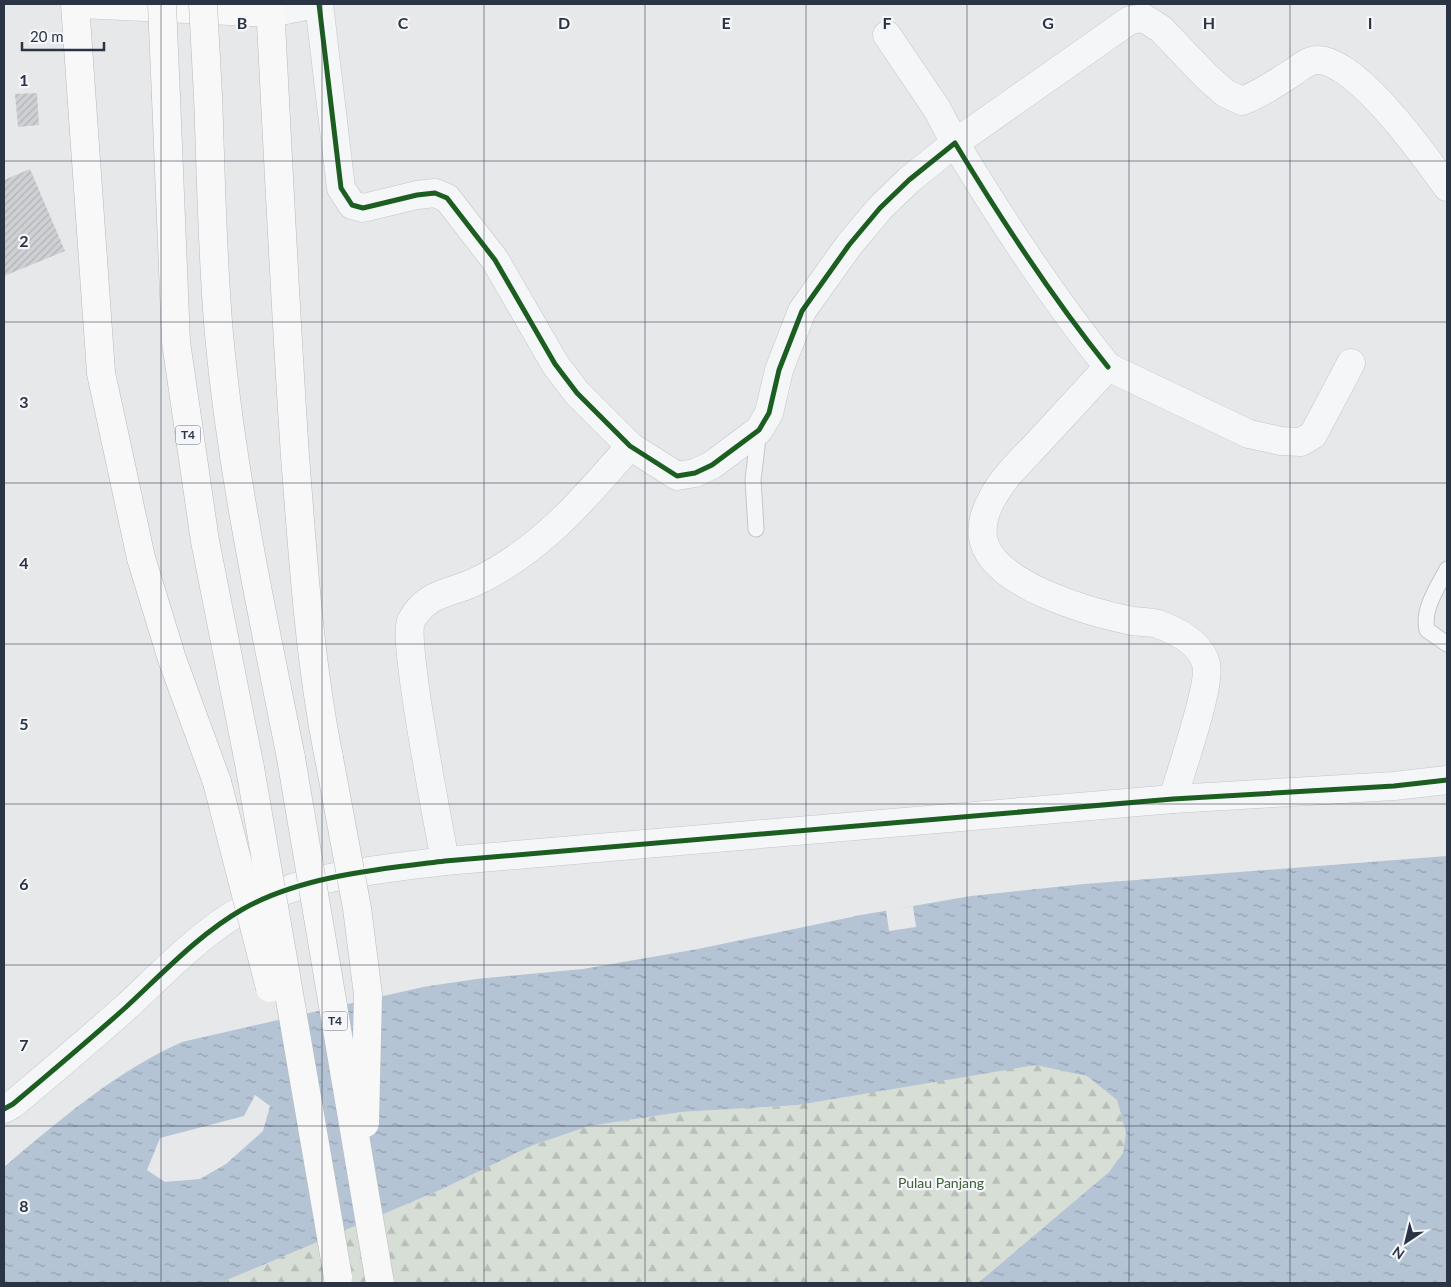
<svg xmlns="http://www.w3.org/2000/svg" width="1451" height="1287" font-family="Lato,sans-serif">
<style>
.forest{fill:url(#forest-firs)}
.water{fill:url(#water-ripples);fill-rule:evenodd}
.pier{fill:#e6e8ea}
.building{fill:url(#building-hatch)}
.lines{fill:none;stroke-linecap:round;stroke-linejoin:round}
.lane-casing{stroke:#c4c6c8;stroke-width:17}
.street-casing{stroke:#c4c6c8;stroke-width:29}
.secondary-casing{stroke:#c4c6c8;stroke-width:29}
.highway-casing{stroke:#b8bbbf;stroke-width:29}
.lane{stroke:#f5f6f7;stroke-width:15}
.street{stroke:#f5f6f7;stroke-width:28}
.secondary{stroke:#f8f8f8;stroke-width:28}
.highway{stroke:#f8f8f8;stroke-width:28}
.highway-bridge-casing{stroke:#b8bbbf;stroke-width:29;stroke-linecap:butt}
.highway-bridge{stroke:#f8f8f8;stroke-width:28}
.cycleway-casing{stroke:#f4f6f9;stroke-width:8}
.cycleway{stroke:#1b5e20;stroke-width:5}
.grid{fill:none;stroke:#2b3445;stroke-width:1;stroke-opacity:0.55}
.labels{text-anchor:middle;stroke-width:4.5;stroke-linejoin:round;paint-order:stroke}
.shield{fill:#f4f6f9;stroke:#676e7b;stroke-width:1}
.shield-label{font-size:12px;font-weight:bold;fill:#2b3445}
.park-label{font-size:14px;fill:#3f6138;stroke:#f4f6f9}
.grid-label{font-size:16px;text-anchor:middle;font-weight:bold;fill:#2b3445;stroke:#f4f6f9;stroke-width:4.5;stroke-linejoin:round;paint-order:stroke}
</style>
<defs>
<pattern id="forest-firs" width="22" height="20" patternUnits="userSpaceOnUse" patternTransform="scale(1.25)"><rect width="22" height="20" fill="#d6ded6"/><path d="M5 1l3.5 6h-7zM16 11l3.5 6h-7z" fill="#b8bfb9"/></pattern>
<pattern id="water-ripples" width="26" height="14" patternUnits="userSpaceOnUse" patternTransform="scale(1.25)"><rect width="26" height="14" fill="#b4c4d5"/><path d="M2 4q2-2 4 0t4 0M15 11q2-2 4 0t4 0" fill="none" stroke="#93a0af"/></pattern>
<pattern id="building-hatch" width="6" height="6" patternUnits="userSpaceOnUse" patternTransform="scale(1.25)"><rect width="6" height="6" fill="#ced0d3"/><path d="M-1 1l2-2M0 6l6-6M5 7l2-2" fill="none" stroke="#b1b3b6"/></pattern>
</defs>
<rect width="100%" height="100%" fill="#e6e8ea"/>
<!-- forest -->
<polygon class="forest" points="1036,1064 1087,1076 1117,1100 1126,1133 1123,1153 1109,1172 978,1283 220,1283 440,1190 531,1146 589,1126 681,1112 798,1105"/>
<!-- water -->
<path class="water" d="M1447,856V1283H978L1109,1172L1123,1153L1126,1133L1117,1100L1087,1076L1036,1065L798,1105L681,1112L589,1126L531,1146L440,1190L220,1283H4V1167C60,1120 115,1072 182,1042L423,987L476,979L583,969L698,949L861,915L971,896L1084,884ZM255,1095L270,1106L263,1131L226,1164L200,1179L165,1182L147,1170L160,1138L244,1116Z"/>
<!-- pier -->
<polygon class="pier" points="913,906 916,927 889,931 886,910"/>
<!-- building -->
<g class="building">
<polygon points="37,93 39,125 18,127 15,94"/>
<polygon points="30,169 65,251 4,276 4,180"/>
</g>
<g class="lines">
<defs>
<g id="lane">
<polyline points="756,529 753,480 759,430"/>
<path d="M1447,569C1438,587 1422,609 1427,630L1447,644"/>
</g>
<g id="street">
<path d="M319,4L341,188L352,205L363,208L417,195L435,193L447,198L495,260L555,364L577,393L630,446L677,476L695,473L712,465L759,430L769,413L779,370L802,311L849,245L880,208L909,180L955,143C1002,221 1051,296 1108,367"/>
<polyline points="271,13 315,4"/>
<path d="M887,35L937,109L955,143L1130,20L1144,18L1161,29L1206,76L1225,93L1242,101C1260,94 1275,84 1292,73C1298,69 1305,63 1311,61C1349,48 1427,159 1447,187"/>
<path d="M1173,799C1180,773 1212,684 1206,664C1201,643 1177,631 1158,624C1150,622 1141,622 1132,621C1093,613 989,585 983,537C981,523 986,509 993,497C1003,478 1021,461 1036,445C1060,419 1084,393 1108,367L1249,434L1281,441L1301,442L1313,435L1351,363"/>
<path d="M445,861C439,828 402,639 411,621C427,591 451,594 477,581C541,550 584,499 630,446"/>
<path d="M4,1109L13,1104C50,1073 88,1041 125,1008C162,974 199,934 243,909C301,876 380,869 445,861L1173,799L1394,786L1447,780"/>
</g>
<polyline id="secondary" points="81,4 271,13"/>
<g id="highway">
<polyline points="75,4 101,373 141,558 172,659 217,782"/>
<path d="M270,4C278,155 285,305 295,456C303,557 309,659 329,758"/>
<path d="M208,96C211,175 212,255 219,334C232,477 263,617 291,758"/>
<polyline points="166,97 176,342 205,541 250,768"/>
</g>
</defs>
<!-- lane casing -->
<use href="#lane" class="lane-casing"/>
<!-- street casing -->
<use href="#street" class="street-casing"/>
<!-- secondary casing -->
<use href="#secondary" class="secondary-casing"/>
<!-- highway casing -->
<use href="#highway" class="highway-casing"/>
<!-- lane -->
<use href="#lane" class="lane"/>
<!-- street -->
<use href="#street" class="street"/>
<!-- secondary -->
<use href="#secondary" class="secondary"/>
<!-- highway -->
<use href="#highway" class="highway"/>
<defs>
<g id="highway-bridge">
<polyline points="162,4 166,97"/>
<polyline points="203,4 208,96"/>
<polyline points="291,758 380,1283"/>
<polyline points="329,758 357,908 368,995 365,1123"/>
<polyline points="250,768 338,1277"/>
<polyline points="217,782 270,988"/>
</g>
</defs>
<!-- highway-bridge casing -->
<use href="#highway-bridge" class="highway-bridge-casing"/>
<!-- highway-bridge -->
<use href="#highway-bridge" class="highway-bridge"/>
<defs>
<g id="cycleway">
<path d="M319,4L341,188L352,205L363,208L417,195L435,193L447,198L495,260L555,364L577,393L630,446L677,476L695,473L712,465L759,430L769,413L779,370L802,311L849,245L880,208L909,180L955,143C1002,221 1051,296 1108,367"/>
<path d="M4,1109L13,1104C50,1073 88,1041 125,1008C162,974 199,934 243,909C301,876 380,869 445,861L1173,799L1394,786L1447,780"/>
</g>
</defs>
<!-- cycleway casing -->
<use href="#cycleway" class="cycleway-casing"/>
<!-- cycleway -->
<use href="#cycleway" class="cycleway"/>
</g>
<!-- grid -->
<path class="grid" d="M161,4V1283M322,4V1283M484,4V1283M645,4V1283M806,4V1283M967,4V1283M1129,4V1283M1290,4V1283M4,161H1447M4,322H1447M4,483H1447M4,644H1447M4,804H1447M4,965H1447M4,1126H1447"/>
<g class="labels">
<!-- shield labels -->
<g class="shield">
<rect x="175.5" y="425.5" width="25" height="19" rx="4"/>
<rect x="322.5" y="1011.5" width="25" height="19" rx="4"/>
</g>
<g class="shield-label">
<text x="188" y="439">T4</text>
<text x="335" y="1025">T4</text>
</g>
<!-- park labels -->
<g class="park-label">
<text x="941" y="1188">Pulau Panjang</text>
</g>
</g>
<g class="grid-label">
<text x="242" y="29">B</text>
<text x="403" y="29">C</text>
<text x="564" y="29">D</text>
<text x="726" y="29">E</text>
<text x="887" y="29">F</text>
<text x="1048" y="29">G</text>
<text x="1209" y="29">H</text>
<text x="1370" y="29">I</text>
<text x="24" y="86">1</text>
<text x="24" y="247">2</text>
<text x="24" y="408">3</text>
<text x="24" y="569">4</text>
<text x="24" y="730">5</text>
<text x="24" y="890">6</text>
<text x="24" y="1051">7</text>
<text x="24" y="1212">8</text>
</g>
<!-- border -->
<rect width="1451" height="1287" fill="none" stroke="#2b3445" stroke-width="10"/>
<!-- north arrow -->
<g transform="translate(1406 1242) rotate(215)" stroke="#f4f6f9" stroke-width="4" paint-order="stroke">
<path d="M0-4L9 19L0 12L-9 19Z" fill="#2b3445"/>
<text y="-8" font-size="14" font-weight="bold" text-anchor="middle" fill="#2b3445">N</text>
</g>
<!-- scale -->
<path d="M22 42v8h82v-8" fill="none" stroke="#2b3445" stroke-width="2.5"/>
<text x="30" y="42" font-size="15" fill="#2b3445" stroke="#f4f6f9" stroke-width="4" paint-order="stroke">20 m</text>
</svg>
